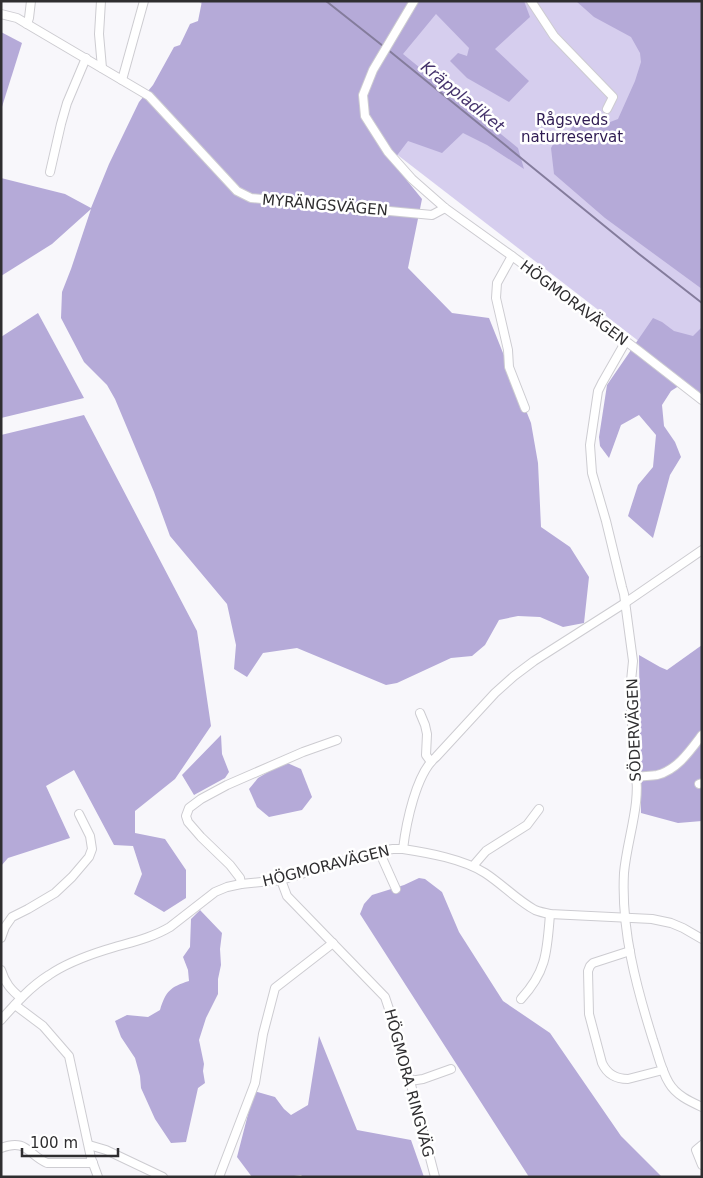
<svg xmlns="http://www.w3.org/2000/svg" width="703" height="1178" font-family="'DejaVu Sans',sans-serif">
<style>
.green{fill:#d6ceee}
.forest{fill:#b5aad8}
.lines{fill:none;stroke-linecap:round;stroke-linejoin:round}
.stream{stroke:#847c9c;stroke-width:2}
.minor-casing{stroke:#cdccd1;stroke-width:10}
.minor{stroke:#fff;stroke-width:8}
.labels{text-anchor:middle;stroke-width:5;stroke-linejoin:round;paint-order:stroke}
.park-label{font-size:15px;fill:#2f1c53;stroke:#fff}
.street-label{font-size:15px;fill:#2f2e30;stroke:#fff}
.water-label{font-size:16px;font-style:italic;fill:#45336c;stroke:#fff}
</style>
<rect width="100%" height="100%" fill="#f8f7fb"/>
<!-- green -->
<polygon class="green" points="198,1 702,1 702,390"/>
<!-- forest -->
<g class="forest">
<polygon points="202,1 524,1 530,17 495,49 529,81 509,102 467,78 450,61 458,53 467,56 469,48 436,14 403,54 518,148 524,169 487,145 463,133 442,153 408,141 392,162 422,199 408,268 452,313 489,318 531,423 538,463 541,527 570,547 589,577 584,623 563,627 540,617 518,616 499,620 485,645 472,656 451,658 397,683 386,685 297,648 263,653 247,677 234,669 236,645 227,604 170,536 154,492 115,399 107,385 84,362 61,318 62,292 71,269 91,209 52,244 1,276 1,178 65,194 91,208 109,164 139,102 153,85 174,47 180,45 190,24 198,21"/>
<polygon points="576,1 702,1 702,289 605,218 554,174 551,148 558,136 569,132 576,122 590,127 597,127 618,119 635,81 641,62 640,53 631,37 594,17"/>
<polygon points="1,32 22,43 1,110"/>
<polygon points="38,313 84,398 1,418 1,337"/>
<polygon points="702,317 702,394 685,382 671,391 662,405 664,426 675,442 681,457 670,475 653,538 628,516 638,485 653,467 656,435 639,415 621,425 609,458 600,446 599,437 607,385 653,318 662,322 674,331 693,336 701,328"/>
<polygon points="84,415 197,631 211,726 175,779 135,811 135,833 165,839 186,870 186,898 164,912 134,894 142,874 133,846 114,845 74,770 46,786 70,838 8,858 1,866 1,435"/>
<polygon points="702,645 702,821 678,823 641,813 639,655 660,667 667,670"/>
<polygon points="221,735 222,754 229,772 225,778 194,795 182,775"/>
<polygon points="285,762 301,769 312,797 302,810 269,817 257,807 249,789 258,778"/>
<polygon points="419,878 425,879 442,892 459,932 503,1001 550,1033 621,1136 662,1177 529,1177 360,914 364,904 372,895 404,885"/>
<path d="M200,910L222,933L220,949L221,965L218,979V994L206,1018L199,1040L204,1064L203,1071L205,1083L198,1088L186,1142L171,1143L155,1119L141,1088L140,1076L135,1058L121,1037L115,1021L127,1015L148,1017L160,1010C166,991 170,987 189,981L188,970L183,957L190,947L191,919Z"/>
<polygon points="319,1036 357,1130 411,1140 424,1177 303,1177 301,1175 287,1177 252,1177 237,1157 254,1091 275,1097 284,1109 291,1115 308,1105"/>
</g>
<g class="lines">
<!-- stream -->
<g class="stream">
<polyline points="326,1 383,46"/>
<polyline points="387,49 639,254 702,303"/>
</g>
<defs>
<g id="minor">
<polyline points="101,1 99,34 102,68"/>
<polyline points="414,1 373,70 363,95 365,116 388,152 412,179 445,208 512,256 639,351 702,400"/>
<polyline points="531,1 554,36 613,97 607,109"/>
<polyline points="1,14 17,18 27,24 149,96 237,191 251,198 432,215 445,208"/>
<polyline points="27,24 29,18 31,1"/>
<polyline points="122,80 144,1"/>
<polyline points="50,172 61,124 67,103 86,58"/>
<polyline points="512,256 497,283 496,298 508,350 509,367 525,408"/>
<path d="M626,341L602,383L598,391L590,445L592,473L606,521L622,587L624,594L633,661L630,691L635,768C642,803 627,838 624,873C621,930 636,986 653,1040C658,1054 661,1070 669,1083C676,1095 689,1101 702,1107"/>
<polyline points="420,713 425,725 427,734 426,755 431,762"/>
<path d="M636,777C643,776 650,776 657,775C677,770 690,751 702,735"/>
<polyline points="699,784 702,783"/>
<path d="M403,849C429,853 463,859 485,873C502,884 517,900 535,910C540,912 545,913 550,914L652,919L671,923L683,928L702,939"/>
<polyline points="379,851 396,889"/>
<polyline points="473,866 486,851 527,825 539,809"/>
<polyline points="281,880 287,896 385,997 390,1012 410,1081 435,1177"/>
<polyline points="241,884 240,878 230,865 201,837 188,822 186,816 189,808 201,799 227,785 303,752 337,740"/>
<polyline points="1,938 5,927 12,917 28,909 55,893 72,877 89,857 92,849 90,836 79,814"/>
<path d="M630,951L593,963L590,966L588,971L589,1014L602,1063C607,1074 616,1079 628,1079L663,1070"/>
<path d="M1,970C5,983 11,990 21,998"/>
<path d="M521,999C547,971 547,951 550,914"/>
<polyline points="15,1005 43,1026 69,1056 91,1158 98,1177"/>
<path d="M1,1020C16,1003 30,987 49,975C65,964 86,956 105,950C127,943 150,939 170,927L215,892L227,887L241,884L281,880L379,851L393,849H403C406,824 416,773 436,757L495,693L514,676L534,661L625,603L702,550"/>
<polyline points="410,1081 423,1079 451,1069"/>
<polyline points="89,1145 106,1150 163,1177"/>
<polyline points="702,1145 696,1150 702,1165"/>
<path d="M1,1148C27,1138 28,1155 47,1163H93"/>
<polyline points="219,1177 255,1083 263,1034 275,988 333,943"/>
</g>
</defs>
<!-- minor casing -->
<use href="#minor" class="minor-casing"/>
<!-- minor -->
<use href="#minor" class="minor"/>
</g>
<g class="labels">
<!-- park labels -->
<g class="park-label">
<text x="572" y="125">Rågsveds<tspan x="572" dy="17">naturreservat</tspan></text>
</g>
<!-- street labels -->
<g class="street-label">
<text transform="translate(325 205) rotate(5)" y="5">MYRÄNGSVÄGEN</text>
<text transform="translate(574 303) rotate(37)" y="5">HÖGMORAVÄGEN</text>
<text transform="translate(634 730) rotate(-92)" y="5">SÖDERVÄGEN</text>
<text transform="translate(326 866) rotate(-14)" y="5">HÖGMORAVÄGEN</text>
<text transform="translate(409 1083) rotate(75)" y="5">HÖGMORA RINGVÄG</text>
</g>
<!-- water labels -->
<g class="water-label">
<text transform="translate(463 96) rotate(39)" y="6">Kräppladiket</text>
</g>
</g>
<!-- border -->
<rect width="703" height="1178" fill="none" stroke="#2f2e30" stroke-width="5"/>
<!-- scale -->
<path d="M22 1148v8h96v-8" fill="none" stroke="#2f2e30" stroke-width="2.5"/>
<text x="30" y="1148" font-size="15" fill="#2f2e30" stroke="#ffffff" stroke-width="4" paint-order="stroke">100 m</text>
</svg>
